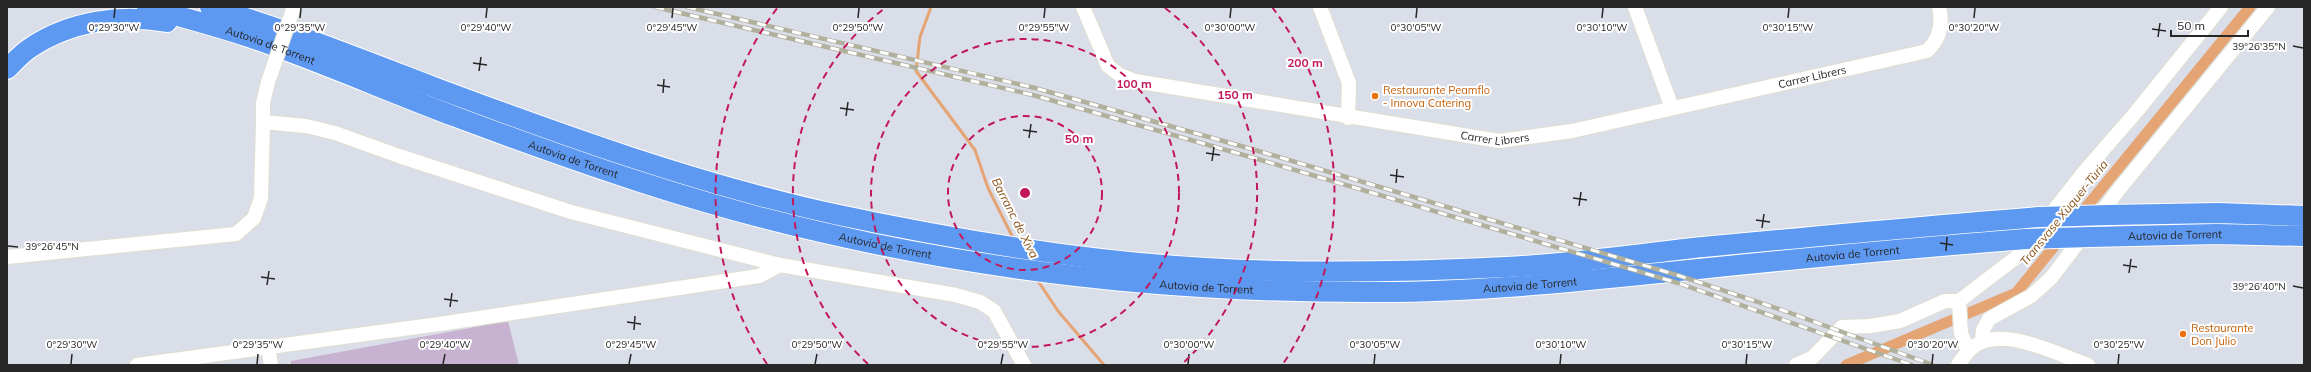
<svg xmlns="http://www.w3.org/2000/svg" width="2311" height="372" font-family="Mulish,sans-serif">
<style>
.cemetery{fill:#c7b2d1}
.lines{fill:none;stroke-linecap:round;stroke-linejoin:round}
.stream{stroke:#e4a474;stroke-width:3}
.canal{stroke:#e4a474;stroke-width:11}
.minor-casing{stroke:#dfdfcf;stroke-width:16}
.highway-casing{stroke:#fff;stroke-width:22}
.minor{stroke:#fff;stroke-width:14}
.highway{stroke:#5d98f1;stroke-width:20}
.rail-casing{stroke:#b0b09d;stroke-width:4.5}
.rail{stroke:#fff;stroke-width:3;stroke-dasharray:9;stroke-linecap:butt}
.minor-bridge-casing{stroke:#dfdfcf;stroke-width:16;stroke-linecap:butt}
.highway-bridge-casing{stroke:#fff;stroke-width:22;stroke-linecap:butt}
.minor-bridge{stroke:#fff;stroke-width:14}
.highway-bridge{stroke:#5d98f1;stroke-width:20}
.ticks{fill:none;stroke:#272727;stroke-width:1.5}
.ring{fill:none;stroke:#c2185b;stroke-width:2;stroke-dasharray:7 5}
.food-dot{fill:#e8710a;stroke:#fff;stroke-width:1.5}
.labels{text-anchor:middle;stroke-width:4;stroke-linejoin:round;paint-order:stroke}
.street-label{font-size:11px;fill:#272727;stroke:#fff}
.food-label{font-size:11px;fill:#c56008;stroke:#fff;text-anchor:start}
.water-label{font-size:12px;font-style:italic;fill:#8c5317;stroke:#fff}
.ticks-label{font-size:10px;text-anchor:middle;fill:#272727;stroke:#fff;stroke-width:4;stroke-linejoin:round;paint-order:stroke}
.centre{fill:#c2185b;stroke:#fff;stroke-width:2}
.ring-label{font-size:12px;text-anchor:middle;font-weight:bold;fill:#c2185b;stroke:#fff;stroke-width:4;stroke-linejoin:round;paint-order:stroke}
</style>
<rect width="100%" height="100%" fill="#dadee9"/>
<!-- cemetery -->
<polygon class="cemetery" points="508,321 519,365 291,365 291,361"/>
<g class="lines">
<!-- stream -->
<g class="stream">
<polyline points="931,7 920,37 916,71 975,150 988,188 1014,240"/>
<polyline points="1036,278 1058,311 1104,365"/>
</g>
<!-- canal -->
<polyline class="canal" points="1846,365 2016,293 2250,7"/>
<defs>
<g id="minor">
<path id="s1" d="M1083,7L1108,66L1120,75L1135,81L1499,141L1572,131L1927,51C1940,39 1943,24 1939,7"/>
<polyline points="1320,7 1349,83 1348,118"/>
<polyline points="1635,7 1672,108"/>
<polyline points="263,122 263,103 268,82"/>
<polyline points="7,257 236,234 254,218 261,198 263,122 306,126 335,133 399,156 571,212 780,265 956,295 980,302 994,311 1024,365"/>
<polyline points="1959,301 1961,333 1968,351"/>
<polyline points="1982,342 1983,330 1989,319 2031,296 2051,278 2120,188 2268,7"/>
<polyline points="268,348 271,365"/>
<polyline points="137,365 439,324 759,276 780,265"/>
<polyline points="1796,365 1812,358 1842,327 1870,326 1900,321 1945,301 1959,301 2018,256 2084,172 2137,111 2221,7"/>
<path d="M1958,365C1964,356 1971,346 1982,342C2011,330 2060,355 2088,365"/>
</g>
<g id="highway">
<path id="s2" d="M147,7C181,17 216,26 249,37C319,61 387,91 456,117C577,162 699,205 825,233C1007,275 1194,293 1381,292C1481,292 1580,281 1679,271C1795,259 1910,248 2026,239"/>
<path d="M210,7C285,29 358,58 431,86C562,135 697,184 834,214C956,240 1080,261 1206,268C1305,274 1406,272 1506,267C1568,264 1631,255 1693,248C1809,237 1924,226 2040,217"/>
<path d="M7,69C14,62 21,54 30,48C70,21 120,14 167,22"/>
<polyline points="2109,215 2218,213 2304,216"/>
<path id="s3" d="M2090,237L2217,234L2304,236"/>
</g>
</defs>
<!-- minor casing -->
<use href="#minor" class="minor-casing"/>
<!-- highway casing -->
<use href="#highway" class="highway-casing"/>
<!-- minor -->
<use href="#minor" class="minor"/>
<!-- highway -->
<use href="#highway" class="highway"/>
<defs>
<g id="rail">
<polyline points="655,7 1033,95 1254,158 1678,283 1912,365"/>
<polyline points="687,7 1035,88 1255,150 1680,276 1782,310 1933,365"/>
</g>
</defs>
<!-- rail casing -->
<use href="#rail" class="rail-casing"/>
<!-- rail -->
<use href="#rail" class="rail"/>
<defs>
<polyline id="minor-bridge" points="268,82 294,7"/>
<g id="highway-bridge">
<polyline points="2040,217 2109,215"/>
<polyline points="2026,239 2090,237"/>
</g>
</defs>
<!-- minor-bridge casing -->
<use href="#minor-bridge" class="minor-bridge-casing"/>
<!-- highway-bridge casing -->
<use href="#highway-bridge" class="highway-bridge-casing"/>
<!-- minor-bridge -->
<use href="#minor-bridge" class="minor-bridge"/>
<!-- highway-bridge -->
<use href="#highway-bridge" class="highway-bridge"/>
</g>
<!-- ticks -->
<path class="ticks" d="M114,18L115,8M300,18L301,8M486,18L487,8M672,18L673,8M858,18L859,8M1044,18L1045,8M1230,18L1231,8M1416,18L1417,8M1602,18L1603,8M1788,18L1789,8M1974,18L1975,8M2152,29L2166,31M2158,37L2160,23M2293,46L2303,48M473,63L487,65M479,71L481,57M657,85L670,87M663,93L664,79M840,108L854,110M846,116L848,102M1023,130L1037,132M1029,138L1031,124M1206,153L1220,155M1212,161L1214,147M1390,175L1404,177M1396,183L1397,169M1573,198L1587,200M1579,206L1581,192M1756,220L1770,222M1762,228L1764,214M1940,243L1953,245M8,246L18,247M1946,251L1947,237M2123,265L2137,267M2129,273L2131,259M261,277L275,279M267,285L269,271M2293,286L2303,288M444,299L458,301M450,307L452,293M627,322L641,324M634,330L635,316M71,364L72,354M257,364L258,354M443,364L445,354M629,364L631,354M815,364L817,354M1001,364L1003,354M1188,364L1189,354M1374,364L1375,354M1560,364L1561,354M1746,364L1747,354M1932,364L1933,354M2118,364L2119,354"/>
<!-- distance rings -->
<g class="ring">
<circle cx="1025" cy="193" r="77"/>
<circle cx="1025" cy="193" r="154"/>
<path d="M868 364A232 232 0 0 1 885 8M1165 8A232 232 0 0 1 1182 364"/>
<path d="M767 364A309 309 0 0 1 778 7M1272 7A309 309 0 0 1 1283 364"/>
</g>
<!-- markers -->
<g class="food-dot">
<circle cx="1375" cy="96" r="4"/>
<circle cx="2183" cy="334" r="4"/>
</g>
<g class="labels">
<!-- street labels -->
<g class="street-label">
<text dy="4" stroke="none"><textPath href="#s2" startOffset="129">Autovia de Torrent</textPath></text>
<text dy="4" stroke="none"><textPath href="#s1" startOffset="784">Carrer Librers</textPath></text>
<text dy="4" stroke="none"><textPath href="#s1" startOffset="460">Carrer Librers</textPath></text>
<text dy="4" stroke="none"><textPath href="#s2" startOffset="453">Autovia de Torrent</textPath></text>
<text dy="4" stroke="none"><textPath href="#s3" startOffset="85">Autovia de Torrent</textPath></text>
<text dy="4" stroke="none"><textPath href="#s2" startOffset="777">Autovia de Torrent</textPath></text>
<text dy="4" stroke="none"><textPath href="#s2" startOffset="1749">Autovia de Torrent</textPath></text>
<text dy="4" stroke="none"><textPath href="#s2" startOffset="1425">Autovia de Torrent</textPath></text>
<text dy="4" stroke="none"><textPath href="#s2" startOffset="1101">Autovia de Torrent</textPath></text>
</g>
<!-- food labels -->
<g class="food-label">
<text x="1383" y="94">Restaurante Peamflo<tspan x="1383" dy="13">- Innova Catering</tspan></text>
<text x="2191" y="332">Restaurante<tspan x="2191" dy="13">Don Julio</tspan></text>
</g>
<!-- water labels -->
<g class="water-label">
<text transform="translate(2064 213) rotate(-51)" y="4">Transvase Xùquer-Tùria</text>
<text transform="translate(1015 218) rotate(63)" y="4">Barranc de Xiva</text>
</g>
</g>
<g class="ticks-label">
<text x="1416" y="31">0°30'05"W</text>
<text x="1602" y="31">0°30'10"W</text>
<text x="114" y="31">0°29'30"W</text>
<text x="300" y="31">0°29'35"W</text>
<text x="486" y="31">0°29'40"W</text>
<text x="672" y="31">0°29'45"W</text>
<text x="858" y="31">0°29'50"W</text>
<text x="1044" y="31">0°29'55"W</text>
<text x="1230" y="31">0°30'00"W</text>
<text x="1788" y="31">0°30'15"W</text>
<text x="1974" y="31">0°30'20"W</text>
<text x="2259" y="50">39°26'35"N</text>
<text x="52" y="250">39°26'45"N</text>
<text x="2259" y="290">39°26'40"N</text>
<text x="72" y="348">0°29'30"W</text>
<text x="258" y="348">0°29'35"W</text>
<text x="445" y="348">0°29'40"W</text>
<text x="631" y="348">0°29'45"W</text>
<text x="817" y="348">0°29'50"W</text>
<text x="1003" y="348">0°29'55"W</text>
<text x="1189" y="348">0°30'00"W</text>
<text x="1375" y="348">0°30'05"W</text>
<text x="1561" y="348">0°30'10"W</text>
<text x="1747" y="348">0°30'15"W</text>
<text x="1933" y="348">0°30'20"W</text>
<text x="2119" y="348">0°30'25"W</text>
</g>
<circle cx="1025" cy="193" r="6" class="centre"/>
<g class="ring-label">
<text x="1305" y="67">200 m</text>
<text x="1134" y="88">100 m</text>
<text x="1235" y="99">150 m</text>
<text x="1079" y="143">50 m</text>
</g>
<!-- border -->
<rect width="2311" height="372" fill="none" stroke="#272727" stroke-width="16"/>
<!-- scale -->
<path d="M2171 30v6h77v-6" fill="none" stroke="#272727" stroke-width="2"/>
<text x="2177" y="30" font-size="12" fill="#272727" stroke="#ffffff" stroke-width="3" paint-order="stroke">50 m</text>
</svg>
